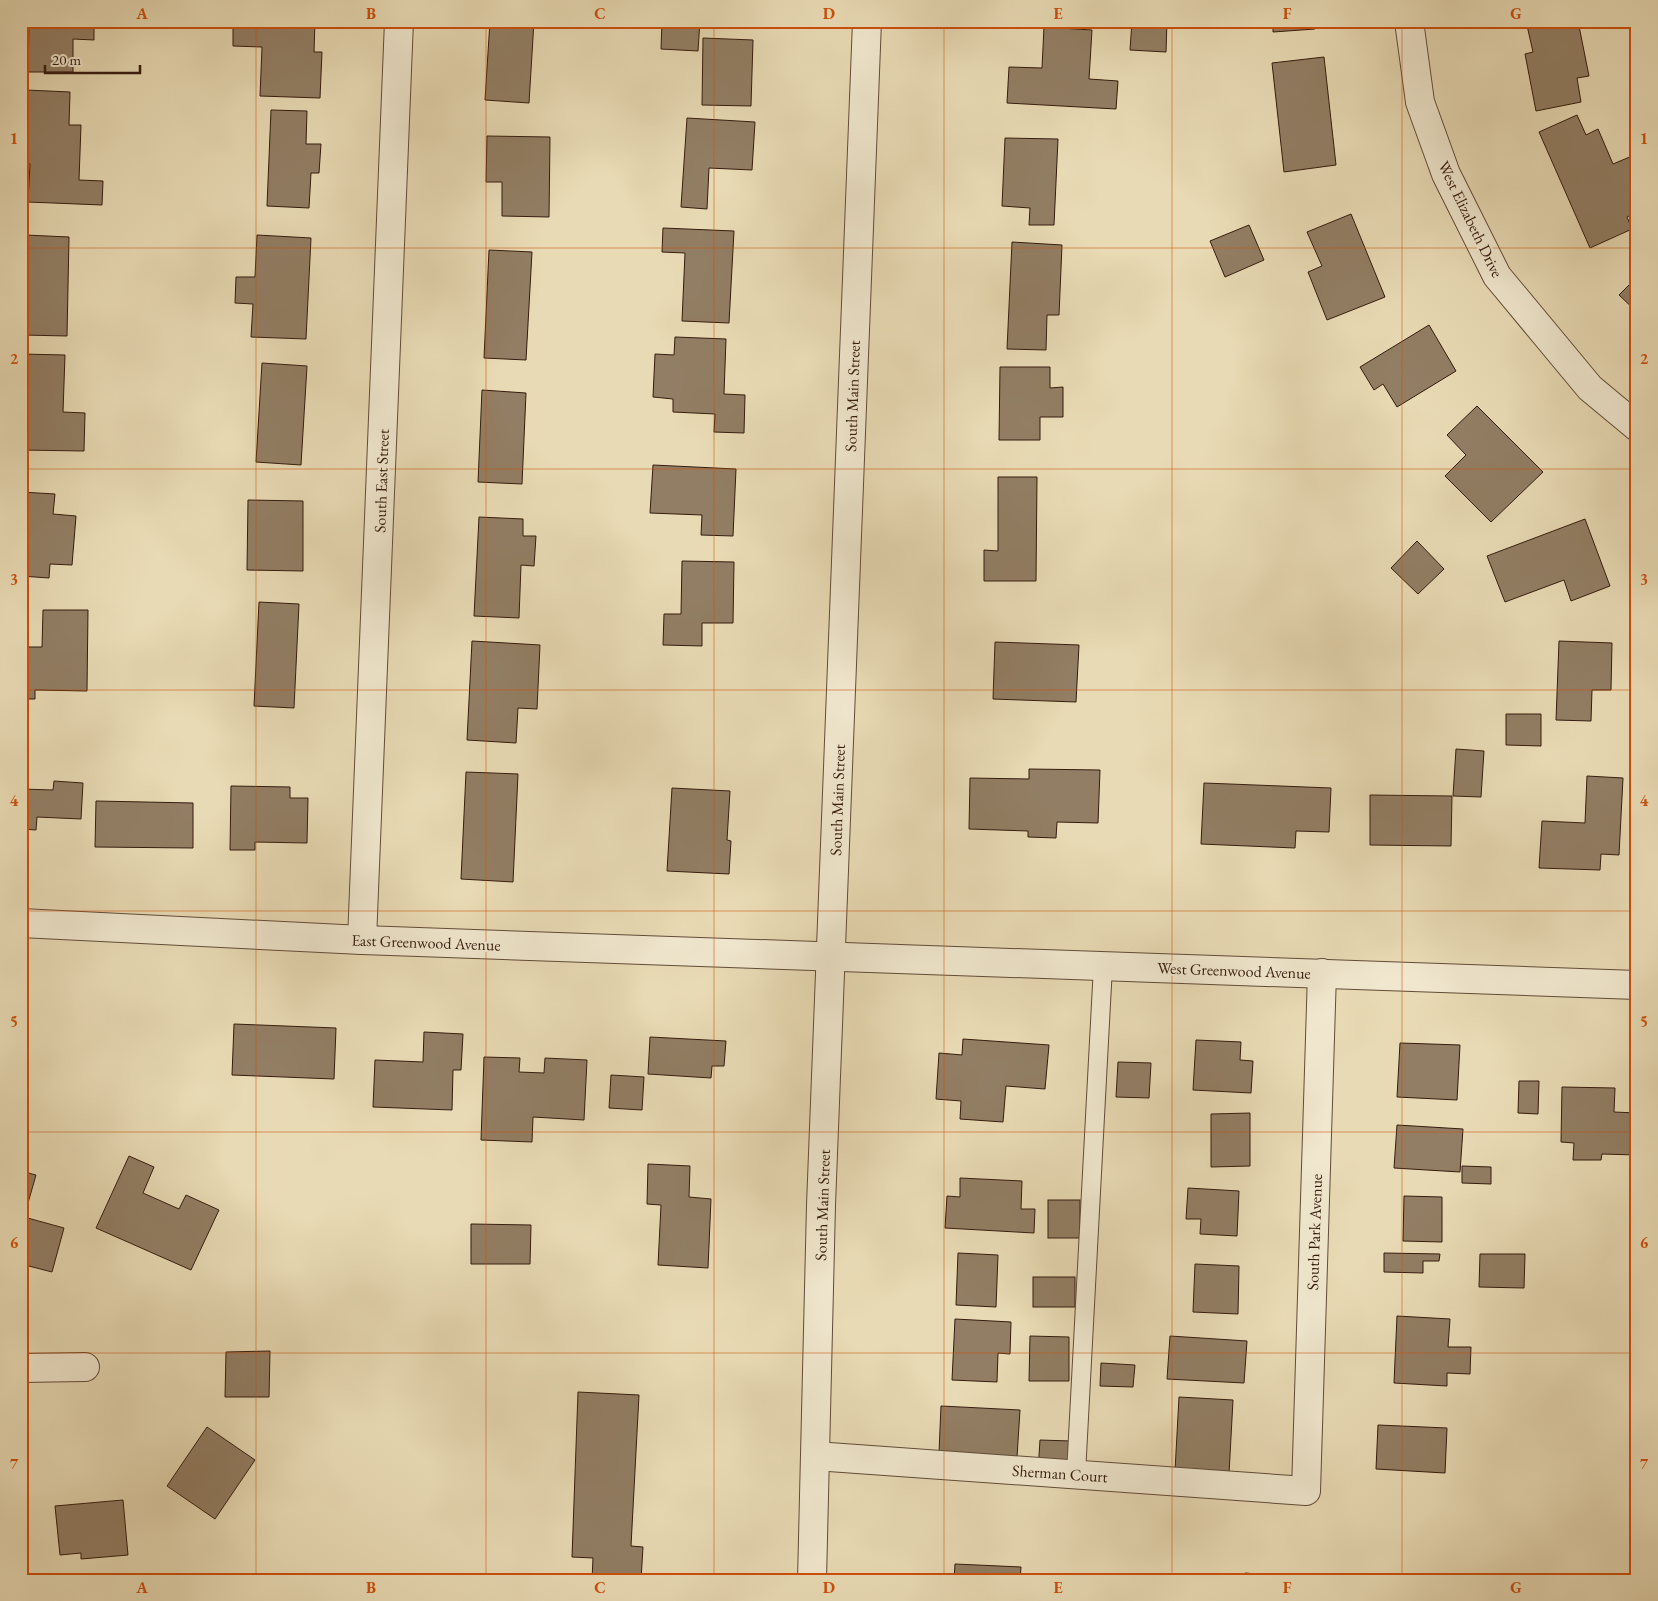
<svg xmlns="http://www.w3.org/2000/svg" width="1658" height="1601" font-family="'EB Garamond',serif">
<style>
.building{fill:#927e64;stroke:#351b0e}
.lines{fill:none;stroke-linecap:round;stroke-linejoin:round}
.service-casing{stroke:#624b38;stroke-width:20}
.minor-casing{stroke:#624b38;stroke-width:30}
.tertiary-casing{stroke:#624b38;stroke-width:30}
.service{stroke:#f0e7ce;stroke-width:18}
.minor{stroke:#f0e7ce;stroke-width:28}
.tertiary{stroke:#f0e7ce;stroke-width:28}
.grid{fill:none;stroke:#cd500c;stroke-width:1;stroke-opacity:0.55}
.labels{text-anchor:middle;stroke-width:4;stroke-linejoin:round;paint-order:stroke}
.street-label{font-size:16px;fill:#351b0e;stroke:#f0e7ce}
.neatline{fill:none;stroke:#cd500c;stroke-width:2}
.grid-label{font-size:16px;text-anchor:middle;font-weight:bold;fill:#cd500c}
</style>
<rect width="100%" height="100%" fill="#e8dab4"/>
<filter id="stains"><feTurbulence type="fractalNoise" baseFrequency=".004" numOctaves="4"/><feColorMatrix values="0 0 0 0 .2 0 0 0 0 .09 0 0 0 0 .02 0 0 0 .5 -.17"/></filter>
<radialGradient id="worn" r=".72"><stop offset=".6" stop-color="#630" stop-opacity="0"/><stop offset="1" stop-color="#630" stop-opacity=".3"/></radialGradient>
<!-- building -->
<g class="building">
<polygon points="29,21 94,21 94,40 73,39 73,72 28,72"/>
<polygon points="233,21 315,21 314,52 322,52 320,98 260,96 262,47 233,46"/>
<polygon points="490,21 534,21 529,103 485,100"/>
<polygon points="662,21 700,21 698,51 661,49"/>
<polygon points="1132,21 1167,21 1166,52 1130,50"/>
<polygon points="1273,21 1315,21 1315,29 1273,32"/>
<polygon points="1526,21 1578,21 1589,76 1577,78 1581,102 1536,111 1525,54 1533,52"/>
<polygon points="1044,27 1092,30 1089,79 1118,81 1116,109 1007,103 1009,67 1042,68"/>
<polygon points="703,38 753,40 751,106 702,105"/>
<polygon points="1324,57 1336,165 1284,172 1272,63"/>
<polygon points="26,90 70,92 69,125 81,125 79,180 103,181 102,205 28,202 30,164 22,164"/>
<polygon points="271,110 307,111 306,144 321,144 319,173 311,173 309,208 267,206"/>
<polygon points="1577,115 1586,135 1598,129 1613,164 1632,156 1637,167 1637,212 1627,217 1632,229 1590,248 1539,132"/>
<polygon points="687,118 755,122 752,170 709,168 707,209 681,207"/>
<polygon points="487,136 550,137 549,217 502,216 502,182 486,182"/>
<polygon points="1005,138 1058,139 1054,225 1029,225 1030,208 1002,206"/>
<polygon points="1351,214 1385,297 1327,320 1308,272 1322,266 1307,232"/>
<polygon points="1249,225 1264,260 1225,277 1210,241"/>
<polygon points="663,228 734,231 729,323 682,321 685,253 662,252"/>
<polygon points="25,235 69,237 67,336 23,335"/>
<polygon points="257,235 311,238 306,339 251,337 253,304 235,303 236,277 255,277"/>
<polygon points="1012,242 1062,245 1059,315 1047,315 1046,350 1007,349"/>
<polygon points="489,250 532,252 526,360 484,358"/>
<polygon points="1637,277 1637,312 1619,295"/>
<polygon points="1429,325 1456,371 1397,407 1383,384 1374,390 1360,367"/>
<polygon points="675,337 726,339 724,394 745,395 744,433 714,432 715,414 673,412 673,399 653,397 655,354 674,355"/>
<polygon points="21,354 65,355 63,412 85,413 84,451 21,450"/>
<polygon points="262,363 307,366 301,465 256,462"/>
<polygon points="1000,367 1050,367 1050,388 1063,387 1063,417 1040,417 1040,440 999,440"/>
<polygon points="482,390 526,393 522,484 478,482"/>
<polygon points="1477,406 1543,472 1491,522 1445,476 1466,455 1447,435"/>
<polygon points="653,465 736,469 733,536 701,535 702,515 650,513"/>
<polygon points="998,477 1037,477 1036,581 984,581 984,550 998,551"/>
<polygon points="21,492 55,494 53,514 76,516 72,565 50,564 49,578 21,576"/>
<polygon points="248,500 303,501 303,571 247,570"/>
<polygon points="479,517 523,519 523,536 536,536 534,566 521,565 519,618 474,616"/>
<polygon points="1585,519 1610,586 1571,601 1564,580 1505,602 1487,556"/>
<polygon points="1417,541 1444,569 1418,594 1391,568"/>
<polygon points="682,561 734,562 733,623 702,623 702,646 663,645 664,614 681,614"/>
<polygon points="259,602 299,604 294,708 254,706"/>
<polygon points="43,610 88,610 87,691 35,690 35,699 21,699 21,647 42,647"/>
<polygon points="472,641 540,645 537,709 518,708 516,743 467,740"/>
<polygon points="1559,641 1612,643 1611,690 1592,690 1591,721 1556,720"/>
<polygon points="995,642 1079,645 1076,702 993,699"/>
<polygon points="1506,714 1541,714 1541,746 1506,745"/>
<polygon points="1456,749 1484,751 1481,797 1453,796"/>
<polygon points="1029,769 1100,770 1098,823 1057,822 1056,838 1028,837 1028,831 969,829 970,778 1029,779"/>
<polygon points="466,772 518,774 513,882 461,879"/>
<polygon points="1587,776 1623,778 1619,855 1601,854 1600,870 1539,868 1542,821 1585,823"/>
<polygon points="54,781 83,783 81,819 37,817 36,830 21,829 21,789 53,790"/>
<polygon points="1204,783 1331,788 1329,832 1296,831 1295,848 1201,844"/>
<polygon points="231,786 290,787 290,798 308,798 307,843 255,842 255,850 230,850"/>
<polygon points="672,788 730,791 727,840 731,841 729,874 667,871"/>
<polygon points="1370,795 1452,796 1451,846 1370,845"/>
<polygon points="96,801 193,803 193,848 95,847"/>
<polygon points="234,1024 336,1028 334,1079 232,1075"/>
<polygon points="424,1032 463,1034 461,1070 453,1070 452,1110 373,1107 375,1060 423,1062"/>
<polygon points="650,1037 726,1041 724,1066 712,1066 711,1078 648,1074"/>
<polygon points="963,1039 1049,1045 1045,1089 1006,1086 1003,1122 960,1119 961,1101 936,1099 939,1053 962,1055"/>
<polygon points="1196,1040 1241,1042 1240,1060 1253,1061 1251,1093 1193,1090"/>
<polygon points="1400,1043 1460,1045 1457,1100 1397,1097"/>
<polygon points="484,1057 520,1058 519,1072 544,1073 545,1058 587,1060 584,1120 533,1117 532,1142 481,1140"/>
<polygon points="1118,1062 1151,1063 1149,1098 1116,1097"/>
<polygon points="611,1075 644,1077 642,1110 609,1108"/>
<polygon points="1519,1081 1539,1081 1538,1114 1518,1113"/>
<polygon points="1562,1087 1615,1088 1614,1112 1637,1113 1637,1155 1602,1154 1601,1160 1573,1160 1574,1143 1561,1142"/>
<polygon points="1250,1113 1250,1166 1211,1167 1211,1114"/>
<polygon points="1397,1125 1463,1129 1460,1172 1394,1168"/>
<polygon points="129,1156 154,1167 143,1193 179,1209 186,1195 219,1210 191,1270 96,1228"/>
<polygon points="648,1164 690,1166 689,1197 711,1199 708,1268 658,1265 661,1205 647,1204"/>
<polygon points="1462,1166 1491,1167 1491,1184 1462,1183"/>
<polygon points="21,1171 36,1175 24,1217 64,1228 52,1272 21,1264"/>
<polygon points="960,1178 1022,1181 1021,1209 1035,1209 1034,1233 945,1228 947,1196 960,1197"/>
<polygon points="1188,1188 1239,1191 1237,1236 1200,1234 1201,1219 1186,1219"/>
<polygon points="1404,1196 1442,1197 1442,1242 1403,1241"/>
<rect x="1048" y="1200" width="32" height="38"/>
<polygon points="471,1224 531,1225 530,1264 471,1264"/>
<polygon points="958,1253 998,1255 996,1307 956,1305"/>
<polygon points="1384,1253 1440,1254 1439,1261 1423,1261 1423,1273 1384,1272"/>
<polygon points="1480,1254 1525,1254 1524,1288 1479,1287"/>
<polygon points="1195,1264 1239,1266 1238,1314 1193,1312"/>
<rect x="1033" y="1277" width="42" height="30"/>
<polygon points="1397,1316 1450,1319 1448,1347 1471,1347 1470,1374 1447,1373 1447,1386 1394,1383"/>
<polygon points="955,1319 1011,1322 1010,1354 998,1353 997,1382 952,1380"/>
<polygon points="1030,1336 1069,1337 1069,1381 1029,1381"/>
<polygon points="1170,1336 1247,1341 1244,1383 1167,1379"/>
<polygon points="270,1351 269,1397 225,1397 226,1352"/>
<polygon points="1101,1363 1135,1365 1133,1387 1100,1386"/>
<polygon points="578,1392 639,1395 631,1546 643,1547 641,1580 592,1580 593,1558 572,1557"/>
<polygon points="1179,1397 1233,1400 1229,1474 1175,1471"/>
<polygon points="941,1406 1020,1410 1017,1457 939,1453"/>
<polygon points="1378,1425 1447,1428 1445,1473 1376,1469"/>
<polygon points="207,1427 255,1460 215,1519 167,1486"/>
<polygon points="1040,1440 1071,1441 1069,1472 1038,1471"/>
<polygon points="123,1500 128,1555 81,1559 81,1553 60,1555 55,1506"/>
<polygon points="955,1564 1021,1567 1020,1580 954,1580"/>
<polygon points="1245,1573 1269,1575 1269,1580 1245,1580"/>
</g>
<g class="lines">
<defs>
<polyline id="service" points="1076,1474 1103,966"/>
<g id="minor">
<polyline points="1409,21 1420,102 1446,174 1497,276 1590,388 1637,427"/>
<polyline points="21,923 362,940 1637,985"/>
<polyline points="362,940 399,21"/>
<polyline points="21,1368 85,1367"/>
<polyline points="815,1456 1306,1491 1322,973"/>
</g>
<polyline id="tertiary" points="812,1580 821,1205 867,21"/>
</defs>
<!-- service casing -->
<use href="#service" class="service-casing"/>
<!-- minor casing -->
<use href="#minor" class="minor-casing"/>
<!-- tertiary casing -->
<use href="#tertiary" class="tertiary-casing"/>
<!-- service -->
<use href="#service" class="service"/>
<!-- minor -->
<use href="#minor" class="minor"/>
<!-- tertiary -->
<use href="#tertiary" class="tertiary"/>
</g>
<!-- grid -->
<path class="grid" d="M256,21V1580M486,21V1580M714,21V1580M944,21V1580M1172,21V1580M1402,21V1580M21,248H1637M21,469H1637M21,690H1637M21,911H1637M21,1132H1637M21,1353H1637"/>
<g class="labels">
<!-- street labels -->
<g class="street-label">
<text transform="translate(1471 219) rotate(64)" y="6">West Elizabeth Drive</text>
<text transform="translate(852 396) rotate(-88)" y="6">South Main Street</text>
<text transform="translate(381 481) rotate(-88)" y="6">South East Street</text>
<text transform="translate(837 800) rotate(-88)" y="6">South Main Street</text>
<text transform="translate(426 942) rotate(2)" y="6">East Greenwood Avenue</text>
<text transform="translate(1234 970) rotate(2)" y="6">West Greenwood Avenue</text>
<text transform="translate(822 1205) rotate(-88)" y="6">South Main Street</text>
<text transform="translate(1314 1232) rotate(-88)" y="6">South Park Avenue</text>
<text transform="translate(1060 1473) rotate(4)" y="6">Sherman Court</text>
</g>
</g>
<!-- margin -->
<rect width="1658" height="1601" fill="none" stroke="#e8dab4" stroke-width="55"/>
<!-- scale -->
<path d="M45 65v8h95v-8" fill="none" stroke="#351b0e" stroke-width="2.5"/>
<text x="52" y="65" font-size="15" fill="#351b0e" stroke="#f0e7ce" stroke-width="4" paint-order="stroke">20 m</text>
<rect x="28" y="28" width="1602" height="1546" class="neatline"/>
<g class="grid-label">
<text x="142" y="19">A</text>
<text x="371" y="19">B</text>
<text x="600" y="19">C</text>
<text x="829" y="19">D</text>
<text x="1058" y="19">E</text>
<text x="1287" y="19">F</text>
<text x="1516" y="19">G</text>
<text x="14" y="144">1</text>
<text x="1644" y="144">1</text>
<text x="14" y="364">2</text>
<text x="1644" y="364">2</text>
<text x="14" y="585">3</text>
<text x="1644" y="585">3</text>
<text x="14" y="806">4</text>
<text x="1644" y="806">4</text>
<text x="14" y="1027">5</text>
<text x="1644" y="1027">5</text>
<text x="14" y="1248">6</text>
<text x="1644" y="1248">6</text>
<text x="14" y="1469">7</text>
<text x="1644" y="1469">7</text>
<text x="142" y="1593">A</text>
<text x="371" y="1593">B</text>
<text x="600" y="1593">C</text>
<text x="829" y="1593">D</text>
<text x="1058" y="1593">E</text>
<text x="1287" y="1593">F</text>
<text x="1516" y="1593">G</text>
</g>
<rect width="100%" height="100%" filter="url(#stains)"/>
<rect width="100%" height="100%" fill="url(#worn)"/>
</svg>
